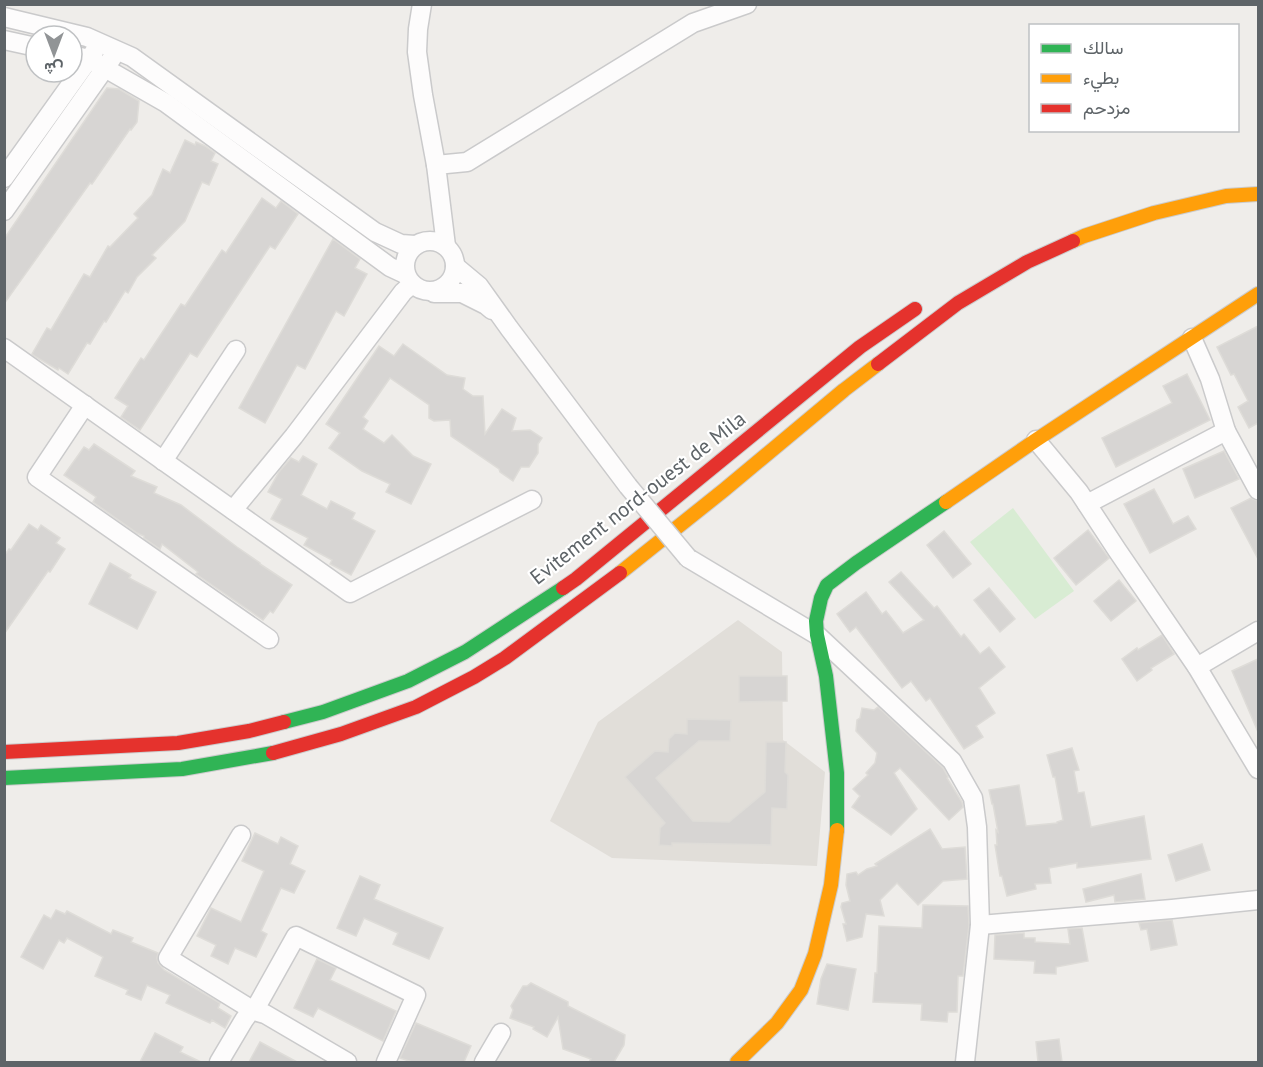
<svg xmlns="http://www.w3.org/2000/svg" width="1263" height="1067" font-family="'PT Sans',Vazirmatn,sans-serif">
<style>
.education{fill:#e1ded9}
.green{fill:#d8ecd3}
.building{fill:#d7d5d3;stroke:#dedcd8;stroke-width:1.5}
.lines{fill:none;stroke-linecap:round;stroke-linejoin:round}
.street-casing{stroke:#cacacb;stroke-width:21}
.fast-casing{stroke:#cbcbcc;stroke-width:16}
.slow-casing{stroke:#cbcbcc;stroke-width:16}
.jam-casing{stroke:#cbcbcc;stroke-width:16}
.street{stroke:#fdfcfc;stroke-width:18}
.fast{stroke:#30b455;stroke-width:14}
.slow{stroke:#ff9f0a;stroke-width:14}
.jam{stroke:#e5322d;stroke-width:14}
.street-bridge-casing{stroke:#cacacb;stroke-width:21;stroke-linecap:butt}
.street-bridge{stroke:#fdfcfc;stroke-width:18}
.labels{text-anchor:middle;stroke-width:4.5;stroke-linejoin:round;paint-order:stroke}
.street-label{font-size:21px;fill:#5e6468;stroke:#fff}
</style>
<rect width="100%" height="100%" fill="#efedea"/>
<!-- education -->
<polygon class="education" points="738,620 782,652 783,740 825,772 817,866 612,858 550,821 598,722"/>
<!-- green -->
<polygon class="green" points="1013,508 1074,591 1035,619 970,542"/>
<!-- building -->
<g class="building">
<polygon points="107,88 119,89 139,101 137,122 131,130 130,129 92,184 90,183 4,304 4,239"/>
<polygon points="185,140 195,145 196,142 205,146 215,153 211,161 218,164 209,185 202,182 185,221 152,255 156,258 137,277 128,293 125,291 106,322 104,321 90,344 87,343 68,374 59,368 58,370 36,357 32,354 47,328 51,330 84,274 90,277 108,246 110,247 138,218 134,214 152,195 163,169 170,173"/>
<polygon points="262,198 276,208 281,201 298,214 275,249 270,246 197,357 190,353 140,430 121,417 128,406 115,398 141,358 144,360 181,304 185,306 222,250 226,253"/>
<polygon points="333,239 360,259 355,268 367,274 344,316 336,311 305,369 297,365 265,423 239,408"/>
<polygon points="1258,326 1258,423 1249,428 1238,407 1248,401 1234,374 1231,375 1217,347"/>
<polygon points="403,344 447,375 465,378 463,389 473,396 483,396 485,434 502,409 516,418 512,431 530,430 542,438 538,444 538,453 529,467 521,467 513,481 500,472 499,469 451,436 450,420 434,421 429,418 429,405 390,378 363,417 368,421 363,429 384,443 392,435 413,456 431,464 411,504 386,492 390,484 362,471 329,448 340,433 326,424 379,346 394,356"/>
<polygon points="1187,374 1210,420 1116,467 1102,438 1172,403 1163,386"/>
<polygon points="94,444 135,471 131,476 157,487 154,493 181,505 237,547 260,563 260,564 292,585 273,613 270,611 263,620 196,574 198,572 162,544 160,549 144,538 144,536 137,533 93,502 96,497 64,475 84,447 89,450"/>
<polygon points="1224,451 1239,479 1195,498 1183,469"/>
<polygon points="303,456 317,464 301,495 327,509 331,501 355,513 352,519 375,531 351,575 330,564 332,560 304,545 308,538 271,519 282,499 268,492 279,472 291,458 299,462"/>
<polygon points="1154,489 1173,524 1188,516 1196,529 1150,553 1124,504"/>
<polygon points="1251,498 1258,501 1258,559 1231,508"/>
<polygon points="29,524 38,530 41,525 60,538 56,543 65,549 50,572 48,571 4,634 4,556 9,549 11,550"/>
<polygon points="1088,530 1109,558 1076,585 1054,558"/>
<polygon points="944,531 971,564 953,578 927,545"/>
<polygon points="110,563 131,575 129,578 156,592 137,629 89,604"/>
<polygon points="901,572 934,608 937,606 961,637 964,634 980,654 989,647 1005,667 979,688 995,713 976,726 983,737 964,749 930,698 926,701 911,681 902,688 856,627 850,632 837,614 866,592 882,614 886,611 903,633 924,620 889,582"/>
<polygon points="1119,580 1136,601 1111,621 1094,601"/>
<polygon points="989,588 1015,619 1000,632 974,600"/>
<polygon points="1162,635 1174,654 1151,668 1152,670 1137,681 1122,659 1137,648 1138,650"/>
<polygon points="1258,659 1258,732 1232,671"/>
<polygon points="739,676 787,676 787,701 739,702"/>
<polygon points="878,707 943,768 948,777 947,778 962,802 963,807 949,820 900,768 894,773 917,809 891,835 852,807 860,796 853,789 868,775 866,773 875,763 877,753 856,731 857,720 860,718 862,708 874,710"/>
<polygon points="687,719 731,720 730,741 699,741 656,778 693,821 729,822 765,792 766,742 786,742 785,772 788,775 787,809 772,808 771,845 672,843 672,846 659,845 660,828 665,823 625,777 655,751 668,752 669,739 675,733 687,734"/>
<polygon points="1072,748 1079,770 1074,771 1078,793 1084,792 1091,827 1144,816 1151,859 1077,868 1077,863 1049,868 1051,883 1035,884 1036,889 1007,896 1002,876 1000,876 995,845 997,845 996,830 998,832 993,804 992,804 989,790 1019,785 1026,826 1057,823 1057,822 1063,820 1055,777 1053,777 1047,755"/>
<polygon points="930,829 942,849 965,847 967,879 943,881 918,905 897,883 880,900 884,916 866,914 862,937 847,941 843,924 846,924 841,907 842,903 850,901 846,885 847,874 856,872 858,875 867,869 877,866 875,864"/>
<polygon points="255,833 278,844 281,837 298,846 290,864 305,871 294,893 281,888 261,931 267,934 256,957 235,948 228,964 211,956 216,945 197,936 211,908 241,922 264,871 242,861"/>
<polygon points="1202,844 1210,870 1176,881 1168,855"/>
<polygon points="1141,874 1145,899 1115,902 1114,895 1086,902 1083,889"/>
<polygon points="360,876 380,885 374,899 443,928 429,959 393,944 398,933 364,918 356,936 337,928"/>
<polygon points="923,905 968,906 969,925 963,976 958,976 957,1012 948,1012 947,1022 921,1020 922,1004 873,1002 875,973 877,973 879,926 922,928"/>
<polygon points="56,910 65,914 67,911 111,934 113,930 133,938 131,942 158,953 157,958 158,963 164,970 220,1003 218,1008 231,1016 225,1028 212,1020 210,1023 166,1003 170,995 147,985 141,1000 126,994 128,990 95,976 103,957 67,938 64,943 59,940 43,969 21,957 44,915 51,919"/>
<polygon points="1172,920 1177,945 1151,950 1147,929 1141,930 1139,923"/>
<polygon points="1082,928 1088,961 1056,967 1056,974 1034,973 1035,961 994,959 995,935 1024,933 1024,938 1035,938 1035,942 1070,944 1068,929"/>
<polygon points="317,959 336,968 330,980 396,1011 383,1041 318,1008 313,1017 294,1008"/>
<polygon points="827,964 856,969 848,1010 817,1004 821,979"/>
<polygon points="531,983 568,1002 568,1006 625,1035 624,1045 614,1062 589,1062 591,1059 563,1049 558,1017 547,1037 533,1029 534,1027 510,1018 513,1010 511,1006 523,986 527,986"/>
<polygon points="416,1023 471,1046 464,1062 412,1062 400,1058"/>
<polygon points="155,1033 183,1047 180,1052 201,1062 140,1062"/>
<polygon points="1059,1039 1062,1062 1038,1062 1036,1042"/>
<polygon points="260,1042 297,1062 249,1062"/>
</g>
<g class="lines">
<defs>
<g id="street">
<polyline points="422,4 418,29 417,52 423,95 436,165"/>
<polyline points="4,17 87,37 132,57 375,232 401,244 415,245"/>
<polyline points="4,40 36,47"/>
<polyline points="72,55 89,59 166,103 390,267 405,274"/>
<polyline points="4,178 94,52"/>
<polyline points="4,211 112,58"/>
<circle cx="430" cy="266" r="25"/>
<polyline points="446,246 436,165 467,162 693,23 747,4"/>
<polyline points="455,266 479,286 509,328 628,486"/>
<polyline points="434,293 462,293 486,305 492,310"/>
<polyline points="1192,338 1210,379 1226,431 1258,490"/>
<polyline points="4,348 350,593 532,500"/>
<polyline points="85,405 37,477 269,639"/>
<polyline points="1036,440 1079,492 1117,550 1197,667 1258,769"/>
<polyline points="163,461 236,350"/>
<polyline points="1087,504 1226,431"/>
<polyline points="233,510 294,436 403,292 412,284"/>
<polyline points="688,558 817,635 952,761 973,798 977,827 980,925 965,1062"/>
<polyline points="1197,667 1258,631"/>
<polyline points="241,835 168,958 254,1011 296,936 416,995 386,1062"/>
<polyline points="980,925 1172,909 1258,900"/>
<polyline points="219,1062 244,1020 249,1013 254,1011 265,1014 347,1062"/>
<polyline points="484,1062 501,1033"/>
</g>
<g id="fast">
<polyline points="284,722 323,712 408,681 465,652 563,588"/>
<polyline points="4,778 182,769 273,753"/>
<polyline points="837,830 837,773 826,676 817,635 816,621 821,598 827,585 856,563 946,502"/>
</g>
<g id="slow">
<polyline points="1073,241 1084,236 1154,213 1226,196 1258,194"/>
<polyline points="946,502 1036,440 1258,294"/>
<polyline points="620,573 724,490 844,390 878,364"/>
<polyline points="737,1062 777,1023 801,990 815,954 831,885 837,830"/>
</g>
<g id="jam">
<polyline points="878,364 958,303 1027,262 1073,241"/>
<polyline points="563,588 576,579 860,347 915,309"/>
<polyline points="4,752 178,743 249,731 284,722"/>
<polyline points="273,753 341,734 416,707 474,677 505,658 620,573"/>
</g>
</defs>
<!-- street casing -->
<use href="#street" class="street-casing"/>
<!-- fast casing -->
<use href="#fast" class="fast-casing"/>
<!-- slow casing -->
<use href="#slow" class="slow-casing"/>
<!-- jam casing -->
<use href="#jam" class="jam-casing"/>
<!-- street -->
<use href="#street" class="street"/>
<!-- fast -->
<use href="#fast" class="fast"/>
<!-- slow -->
<use href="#slow" class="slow"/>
<!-- jam -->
<use href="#jam" class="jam"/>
<defs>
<polyline id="street-bridge" points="628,486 688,558"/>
</defs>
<!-- street-bridge casing -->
<use href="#street-bridge" class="street-bridge-casing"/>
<!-- street-bridge -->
<use href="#street-bridge" class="street-bridge"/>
</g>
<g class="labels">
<!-- street labels -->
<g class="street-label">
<text transform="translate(638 498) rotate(-38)" y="7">Evitement nord-ouest de Mila</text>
</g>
</g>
<!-- border -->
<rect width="1263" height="1067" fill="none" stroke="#5e6468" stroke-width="12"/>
<!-- legend -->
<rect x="1029" y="24" width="210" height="108" fill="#ffffff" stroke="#bfc1c3" stroke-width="1.5"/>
<rect x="1041" y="44" width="30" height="9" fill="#30b455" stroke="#bfc1c3" stroke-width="1.5"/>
<text x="1083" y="54" font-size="18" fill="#5e6468">سالك</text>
<rect x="1041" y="74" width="30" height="9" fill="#ff9f0a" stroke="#bfc1c3" stroke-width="1.5"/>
<text x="1083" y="84" font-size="18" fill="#5e6468">بطيء</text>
<rect x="1041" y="104" width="30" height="9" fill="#e5322d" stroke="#bfc1c3" stroke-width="1.5"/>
<text x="1083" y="114" font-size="18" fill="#5e6468">مزدحم</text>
<!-- north arrow -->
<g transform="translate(54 54) rotate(180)"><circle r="28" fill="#ffffff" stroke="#bfc1c3" stroke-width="1.5"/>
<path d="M0-4.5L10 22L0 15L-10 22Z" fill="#919496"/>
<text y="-9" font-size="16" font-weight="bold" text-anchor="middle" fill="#5e6468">ش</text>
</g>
</svg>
